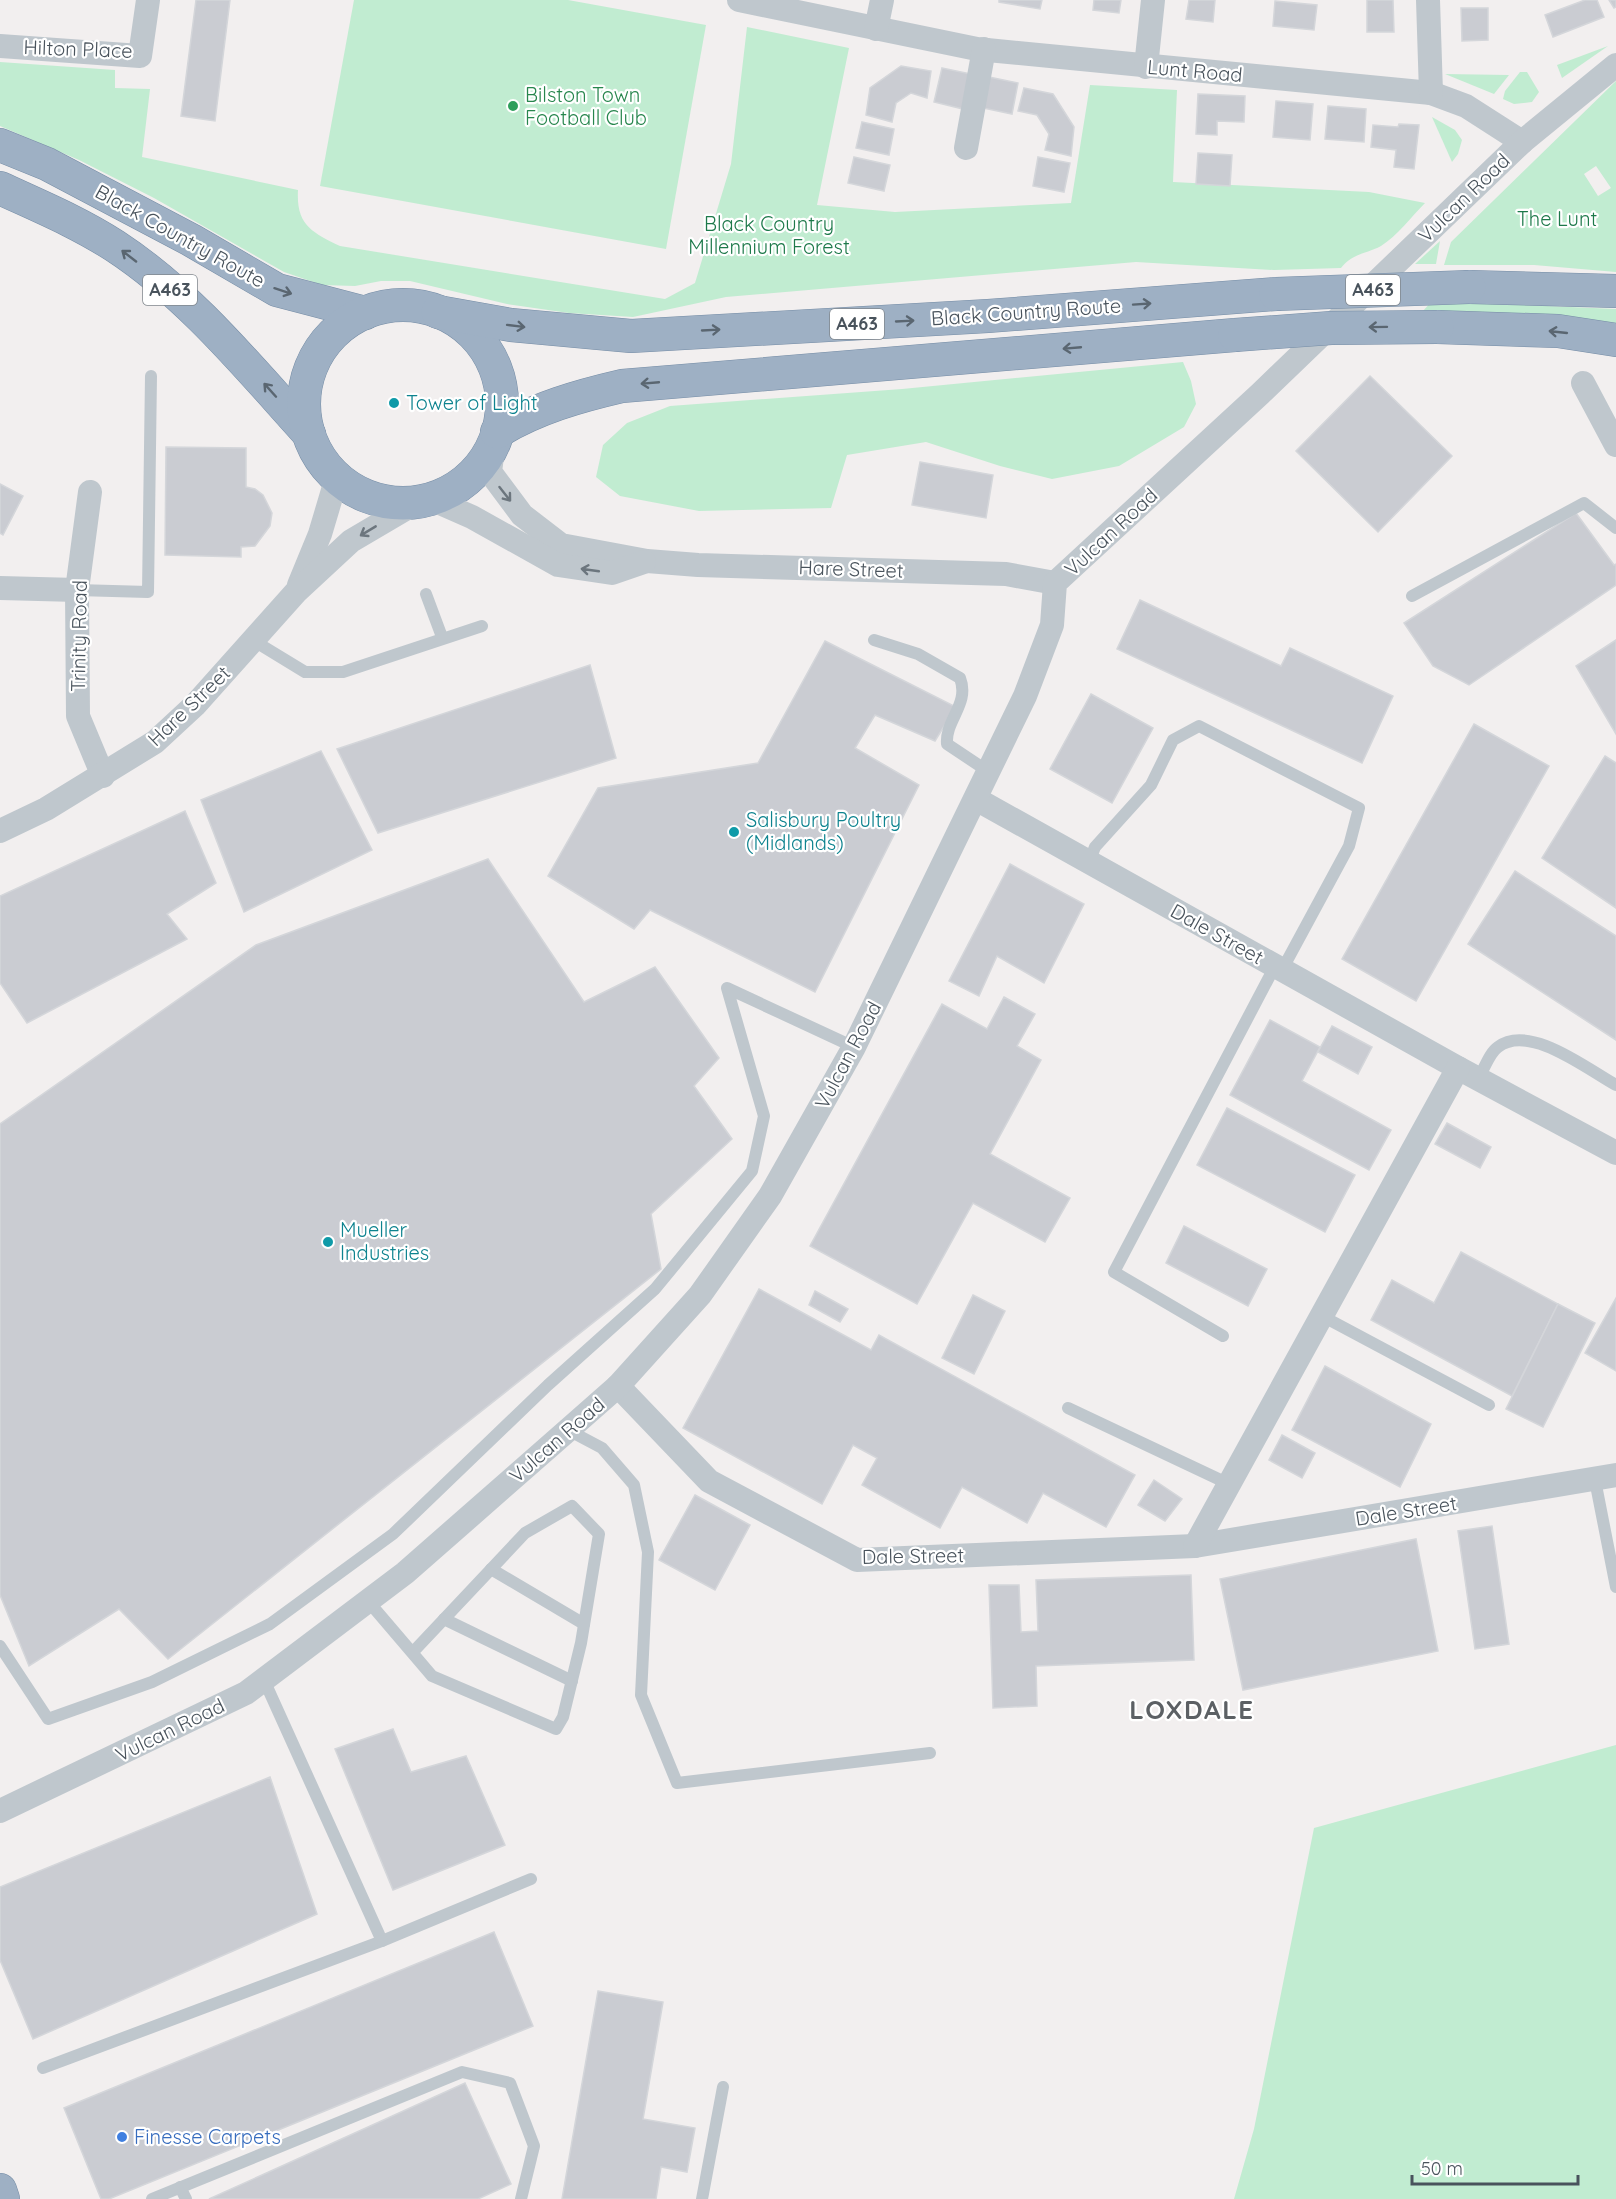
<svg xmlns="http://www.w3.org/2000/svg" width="1616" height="2199" font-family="Quicksand,sans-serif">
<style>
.green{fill:#c1ecd1;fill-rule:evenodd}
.building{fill:#caccd2;stroke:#d4d6da;stroke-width:1.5}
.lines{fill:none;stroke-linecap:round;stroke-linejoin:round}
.trunk-casing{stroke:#768da6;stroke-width:34}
.service{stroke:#bfc7cd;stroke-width:12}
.minor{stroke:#bfc7cd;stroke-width:24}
.trunk{stroke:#9eb0c4;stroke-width:33}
.trunk-bridge-casing{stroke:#768da6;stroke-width:34;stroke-linecap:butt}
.trunk-bridge{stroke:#9eb0c4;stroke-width:33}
.oneway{stroke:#5a6671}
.oneway2{stroke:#6c767e}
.leisure-dot{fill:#2e9e5b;stroke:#fff;stroke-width:2}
.culture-dot{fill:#0f9aa8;stroke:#fff;stroke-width:2}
.shop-dot{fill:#3f7fe0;stroke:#fff;stroke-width:2}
.labels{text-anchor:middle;stroke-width:4.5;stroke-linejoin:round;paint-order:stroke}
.shield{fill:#fff;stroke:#80878d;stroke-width:1.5}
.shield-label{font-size:18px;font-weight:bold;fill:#49535c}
.street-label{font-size:20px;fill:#49535c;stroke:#fff}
.leisure-label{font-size:20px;fill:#27864d;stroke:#fff;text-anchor:start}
.park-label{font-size:20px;fill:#1d794a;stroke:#fff}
.culture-label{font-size:20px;fill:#0d838f;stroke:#fff;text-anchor:start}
.shop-label{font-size:20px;fill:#366cbe;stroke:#fff;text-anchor:start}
.district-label{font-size:26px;font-weight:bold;letter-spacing:1.5px;fill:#5c6064;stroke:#fff}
</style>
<rect width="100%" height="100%" fill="#f2efef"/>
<!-- green -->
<g class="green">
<polygon points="354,0 568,0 706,25 666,249 320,186"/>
<path d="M747,27L849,48L817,205L895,212L1071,203L1090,85L1177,90L1173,182L1369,192L1425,203C1412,216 1397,236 1381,246C1366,254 1353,253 1341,268L1274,270L1136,262L726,297L633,317L569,313L507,304L410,281H381L355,286L322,285L284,272L154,198L79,160L0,126V62L115,70V88L150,89L142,157L298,190C296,225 312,232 340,246L665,299L695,283L731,164Z"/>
<polygon points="1608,46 1562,78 1557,65"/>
<polygon points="1520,72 1527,72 1539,92 1532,102 1514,104 1503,99 1505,91"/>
<polygon points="1445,74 1509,75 1494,94"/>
<path d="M1616,81V272L1534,265H1444L1451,242ZM1596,166L1611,188L1598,196L1584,174Z"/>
<polygon points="1432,117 1455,130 1462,140 1458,154 1452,162"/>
<polygon points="1440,241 1436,264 1415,264"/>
<polygon points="1432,301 1616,309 1616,323 1422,312"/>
<polygon points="1183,362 1191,381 1196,404 1184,427 1119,466 1052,479 1000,466 926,442 847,455 831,508 699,511 620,496 596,477 603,445 627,423 670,406 902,389"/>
<polygon points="1616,1745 1616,2199 1234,2199 1254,2129 1314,1828"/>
</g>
<!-- building -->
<g class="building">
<polygon points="196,0 230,0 215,121 181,116"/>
<polygon points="999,0 1042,0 1040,9 999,2"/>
<polygon points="1094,0 1121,0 1119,13 1093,10"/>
<polygon points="1189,0 1215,0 1213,22 1186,19"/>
<polygon points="1367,0 1393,0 1394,32 1367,32"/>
<polygon points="1585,0 1597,0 1604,17 1553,37 1545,15"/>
<polygon points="1609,0 1616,0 1616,7 1614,8"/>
<polygon points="1275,1 1317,5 1314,30 1273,26"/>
<polygon points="1461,8 1488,8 1488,40 1462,41"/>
<polygon points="901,66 931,71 927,98 911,93 896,103 892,122 866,115 870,88"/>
<polygon points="942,68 971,74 963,109 934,102"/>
<polygon points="989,77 1018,83 1012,114 983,108"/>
<polygon points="1024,88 1053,94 1074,127 1071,156 1045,150 1049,134 1037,115 1018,111"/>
<polygon points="1198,94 1245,96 1244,122 1217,121 1217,135 1196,134"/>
<polygon points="1276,101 1313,104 1310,140 1273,137"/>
<polygon points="1328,106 1366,109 1364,142 1325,139"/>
<polygon points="862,122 894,129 889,155 856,148"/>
<polygon points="1399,124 1419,125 1414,169 1394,167 1396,150 1371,147 1373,125 1398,127"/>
<polygon points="1198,153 1232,155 1230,186 1196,184"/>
<polygon points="854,157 890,165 884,191 848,183"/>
<polygon points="1038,157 1070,163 1064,192 1033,186"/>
<polygon points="1370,376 1452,456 1378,532 1296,451"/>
<polygon points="166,447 246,448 246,487 255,489 263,495 272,513 270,526 255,546 241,547 241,557 165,555"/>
<polygon points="920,462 993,475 986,518 912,505"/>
<polygon points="0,484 23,496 3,535 0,533"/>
<polygon points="1576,513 1614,565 1616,564 1616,585 1469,685 1433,666 1404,623"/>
<polygon points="1140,600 1281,666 1290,648 1393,696 1362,763 1117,649"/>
<polygon points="1616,640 1616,734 1576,666"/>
<polygon points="825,641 956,707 935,741 875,715 855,748 919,785 815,992 650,910 634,929 548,876 598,788 758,763"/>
<polygon points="590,665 616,758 378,833 337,749"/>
<polygon points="1091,694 1153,728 1112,803 1050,769"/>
<polygon points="1474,724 1549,766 1416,1001 1342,959"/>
<polygon points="321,751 372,850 244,912 201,800"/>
<polygon points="1605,756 1616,763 1616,908 1542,858"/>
<polygon points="185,811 216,883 167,914 187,939 27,1023 0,983 0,896"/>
<polygon points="488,859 584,1002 655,967 719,1058 694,1086 732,1139 651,1214 661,1269 168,1659 119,1609 29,1666 0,1595 0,1124 256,945"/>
<polygon points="1010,864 1084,904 1044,983 997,956 979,996 949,981"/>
<polygon points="1515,871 1616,936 1616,1040 1468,944"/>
<polygon points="1004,997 1035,1014 1017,1046 1041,1060 990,1154 1070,1198 1045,1242 973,1203 917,1304 810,1246 942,1004 987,1029"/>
<polygon points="1270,1020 1320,1047 1302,1081 1391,1130 1369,1170 1230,1095"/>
<polygon points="1332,1026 1372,1047 1358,1074 1318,1052"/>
<polygon points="1227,1108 1355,1175 1325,1232 1197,1165"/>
<polygon points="1447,1123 1491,1147 1480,1168 1435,1144"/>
<polygon points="1184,1226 1267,1269 1248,1306 1166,1263"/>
<polygon points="1461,1252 1558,1304 1512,1396 1371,1320 1392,1280 1434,1303"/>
<polygon points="759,1289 871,1350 879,1335 1135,1475 1106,1527 1043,1493 1027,1523 962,1487 940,1528 862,1485 877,1458 853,1445 822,1504 683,1428"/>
<polygon points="815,1291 848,1309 840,1322 809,1305"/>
<polygon points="973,1295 1005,1311 974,1374 942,1358"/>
<polygon points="1616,1298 1616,1371 1585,1353"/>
<polygon points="1558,1304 1595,1323 1543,1427 1506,1409"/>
<polygon points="1325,1366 1431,1424 1400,1487 1292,1430"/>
<polygon points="1282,1435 1315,1453 1302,1478 1269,1460"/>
<polygon points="1154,1480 1182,1499 1165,1521 1138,1505"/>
<polygon points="695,1495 750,1525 715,1590 659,1560"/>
<polygon points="1492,1526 1509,1644 1475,1649 1458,1531"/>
<polygon points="1416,1539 1438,1651 1243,1690 1220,1579"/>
<polygon points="1191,1575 1194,1660 1036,1666 1037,1706 993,1708 989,1585 1019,1585 1021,1632 1038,1631 1036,1580"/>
<polygon points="393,1729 411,1772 466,1756 505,1845 393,1890 335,1749"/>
<polygon points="270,1777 317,1914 33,2039 0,1960 0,1887"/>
<polygon points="494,1932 533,2026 109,2199 101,2199 64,2108"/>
<polygon points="598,1991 663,2002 643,2119 695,2128 687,2172 661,2167 656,2199 562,2199"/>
<polygon points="465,2083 511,2184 478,2199 209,2199"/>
</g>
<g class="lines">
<defs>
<g id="trunk">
<polyline points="0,145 47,164 191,240 277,290 365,313"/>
<path d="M0,188C39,206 78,222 115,246C190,295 249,368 309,434"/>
<polyline points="1469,287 1616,291"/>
<circle cx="403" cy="404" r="99"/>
<polyline points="438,312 511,325 631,336 988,316 1276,294"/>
<polyline points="1437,327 1558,331 1616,340"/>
<path d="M497,432C536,408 579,396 622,386L1235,335"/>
<polyline points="0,2190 3,2199"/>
</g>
</defs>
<!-- trunk casing -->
<use href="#trunk" class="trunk-casing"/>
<!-- service -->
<g class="service">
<polyline points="77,590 148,592 151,376"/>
<polyline points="426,594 442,637"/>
<polyline points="1412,596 1584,503 1616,528"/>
<path d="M874,640L918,654L960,678C970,704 945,720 947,744L989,772"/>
<polyline points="254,641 305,672 343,672 482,626"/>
<polyline points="1089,862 1095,847 1151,785 1173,740 1199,726 1359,808 1349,846 1282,970"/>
<path d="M1478,1079C1484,1070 1489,1053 1498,1047C1529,1023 1587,1069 1616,1085"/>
<polyline points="1322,1316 1489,1405"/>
<polyline points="1223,1336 1114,1272 1275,966"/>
<polyline points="1068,1408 1229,1484"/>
<polyline points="568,1430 602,1448 634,1485 648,1552 641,1695 677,1783 930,1753"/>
<polyline points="1595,1480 1616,1587"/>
<polyline points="491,1569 584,1624"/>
<polyline points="368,1601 432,1676 556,1729 563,1717 581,1643 599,1534 572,1506 525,1533 413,1652"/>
<polyline points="444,1619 572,1681"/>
<polyline points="0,1646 48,1719 152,1682 270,1624 393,1534 548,1385 655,1289 752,1171 764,1116 727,988 854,1047"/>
<polyline points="264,1680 382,1941 531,1879"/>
<polyline points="43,2068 382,1941"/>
<polyline points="180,2187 186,2199"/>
<polyline points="152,2199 462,2072 510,2083 534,2146 521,2199"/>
<polyline points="702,2199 723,2087"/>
</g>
<!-- minor -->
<g class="minor">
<polyline points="739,0 977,49 1431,93 1466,106 1522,142"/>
<polyline points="1428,0 1431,93"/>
<polyline points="876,29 882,0"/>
<polyline points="0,46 140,56 148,0"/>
<polyline points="1146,67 1153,0"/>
<polyline points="966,148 984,49"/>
<polyline points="1583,383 1616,445"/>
<polyline points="494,440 490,472 522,515 561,545 647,561 698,565 1006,574 1055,583"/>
<polyline points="90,492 77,590 78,716 103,776"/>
<polyline points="431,499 472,517 558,565 612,573 644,562"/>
<polyline points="299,585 320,534 337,477"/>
<polyline points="0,588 77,590"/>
<polyline points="976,799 1458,1068 1616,1153"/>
<polyline points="0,831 46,809 155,742 195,705 296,592 351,541 419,501"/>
<polyline points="618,1386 709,1481 857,1560 1195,1546 1616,1475"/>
<polyline points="1195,1546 1458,1068"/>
<polyline points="0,1811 246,1693 405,1573 568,1430 618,1386 700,1295 770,1196 854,1047 1025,696 1052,625 1055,583 1260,394 1522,142 1616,65"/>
</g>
<!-- trunk -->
<use href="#trunk" class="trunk"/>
<defs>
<g id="trunk-bridge">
<polyline points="1276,294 1469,287"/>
<polyline points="1235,335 1331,328 1437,327"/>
</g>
</defs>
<!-- trunk-bridge casing -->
<use href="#trunk-bridge" class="trunk-bridge-casing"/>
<!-- trunk-bridge -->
<use href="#trunk-bridge" class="trunk-bridge"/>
</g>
<!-- one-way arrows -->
<defs><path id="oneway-shaft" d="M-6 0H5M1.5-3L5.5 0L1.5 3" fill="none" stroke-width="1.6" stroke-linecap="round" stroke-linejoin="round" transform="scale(1.5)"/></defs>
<g class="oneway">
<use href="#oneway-shaft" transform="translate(129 256) rotate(-142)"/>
<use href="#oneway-shaft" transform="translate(283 291) rotate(18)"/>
<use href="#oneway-shaft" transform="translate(1142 304) rotate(-4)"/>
<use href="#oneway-shaft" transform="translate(905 321) rotate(-3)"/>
<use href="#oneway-shaft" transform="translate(516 326) rotate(7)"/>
<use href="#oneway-shaft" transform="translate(1378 327) rotate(179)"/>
<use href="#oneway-shaft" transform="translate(711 330) rotate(-3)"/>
<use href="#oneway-shaft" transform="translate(1558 332) rotate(-174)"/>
<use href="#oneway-shaft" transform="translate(1072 348) rotate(175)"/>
<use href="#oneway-shaft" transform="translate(650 383) rotate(175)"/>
<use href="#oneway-shaft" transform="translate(270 390) rotate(-132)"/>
</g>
<g class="oneway2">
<use href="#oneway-shaft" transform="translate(505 494) rotate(52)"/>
<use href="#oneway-shaft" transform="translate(368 531) rotate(149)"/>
<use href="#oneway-shaft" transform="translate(590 570) rotate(-172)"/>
</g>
<!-- markers -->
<circle class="leisure-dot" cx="513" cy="106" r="6"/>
<g class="culture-dot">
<circle cx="394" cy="403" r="6"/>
<circle cx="734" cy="832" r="6"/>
<circle cx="328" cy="1242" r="6"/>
</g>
<circle class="shop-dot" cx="122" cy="2137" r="6"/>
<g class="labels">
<!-- shield labels -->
<g class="shield">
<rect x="143" y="275" width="54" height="30" rx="4.5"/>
<rect x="1346" y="275" width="54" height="30" rx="4.5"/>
<rect x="830" y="309" width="54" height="30" rx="4.5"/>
</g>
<g class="shield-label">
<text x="170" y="296">A463</text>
<text x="1373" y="296">A463</text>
<text x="857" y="330">A463</text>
</g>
<!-- street labels -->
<g class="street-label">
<text transform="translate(78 49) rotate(2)" y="7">Hilton Place</text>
<text transform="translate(1195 71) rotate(5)" y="7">Lunt Road</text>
<text transform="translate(1464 198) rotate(-44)" y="7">Vulcan Road</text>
<text transform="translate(180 236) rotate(29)" y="7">Black Country Route</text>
<text transform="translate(1026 312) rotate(-4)" y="7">Black Country Route</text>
<text transform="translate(1111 532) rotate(-43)" y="7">Vulcan Road</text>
<text transform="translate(851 569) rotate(2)" y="7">Hare Street</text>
<text transform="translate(79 636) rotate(-89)" y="7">Trinity Road</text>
<text transform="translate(189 706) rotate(-44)" y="7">Hare Street</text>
<text transform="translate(1217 934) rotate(29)" y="7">Dale Street</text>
<text transform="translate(848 1055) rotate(-62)" y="7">Vulcan Road</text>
<text transform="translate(557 1440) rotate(-41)" y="7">Vulcan Road</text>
<text transform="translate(1406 1511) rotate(-9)" y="7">Dale Street</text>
<text transform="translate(913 1556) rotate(-1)" y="7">Dale Street</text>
<text transform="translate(170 1730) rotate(-26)" y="7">Vulcan Road</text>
</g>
<!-- leisure labels -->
<g class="leisure-label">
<text x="525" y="102">Bilston Town<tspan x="525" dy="23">Football Club</tspan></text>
</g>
<!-- park labels -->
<g class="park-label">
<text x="1557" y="226">The Lunt</text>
<text x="769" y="231">Black Country<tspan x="769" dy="23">Millennium Forest</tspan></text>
</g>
<!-- culture labels -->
<g class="culture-label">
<text x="406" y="410">Tower of Light</text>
<text x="746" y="827">Salisbury Poultry<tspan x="746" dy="23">(Midlands)</tspan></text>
<text x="340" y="1237">Mueller<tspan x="340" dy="23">Industries</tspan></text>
</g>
<!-- shop labels -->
<g class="shop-label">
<text x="134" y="2144">Finesse Carpets</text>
</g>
<!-- district labels -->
<g class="district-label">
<text x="1192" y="1719">LOXDALE</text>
</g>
</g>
<!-- scale -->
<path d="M1412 2175v9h166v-9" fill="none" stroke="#49535c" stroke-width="3"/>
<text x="1421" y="2175" font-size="18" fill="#49535c" stroke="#ffffff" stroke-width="4.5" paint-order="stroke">50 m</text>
</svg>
